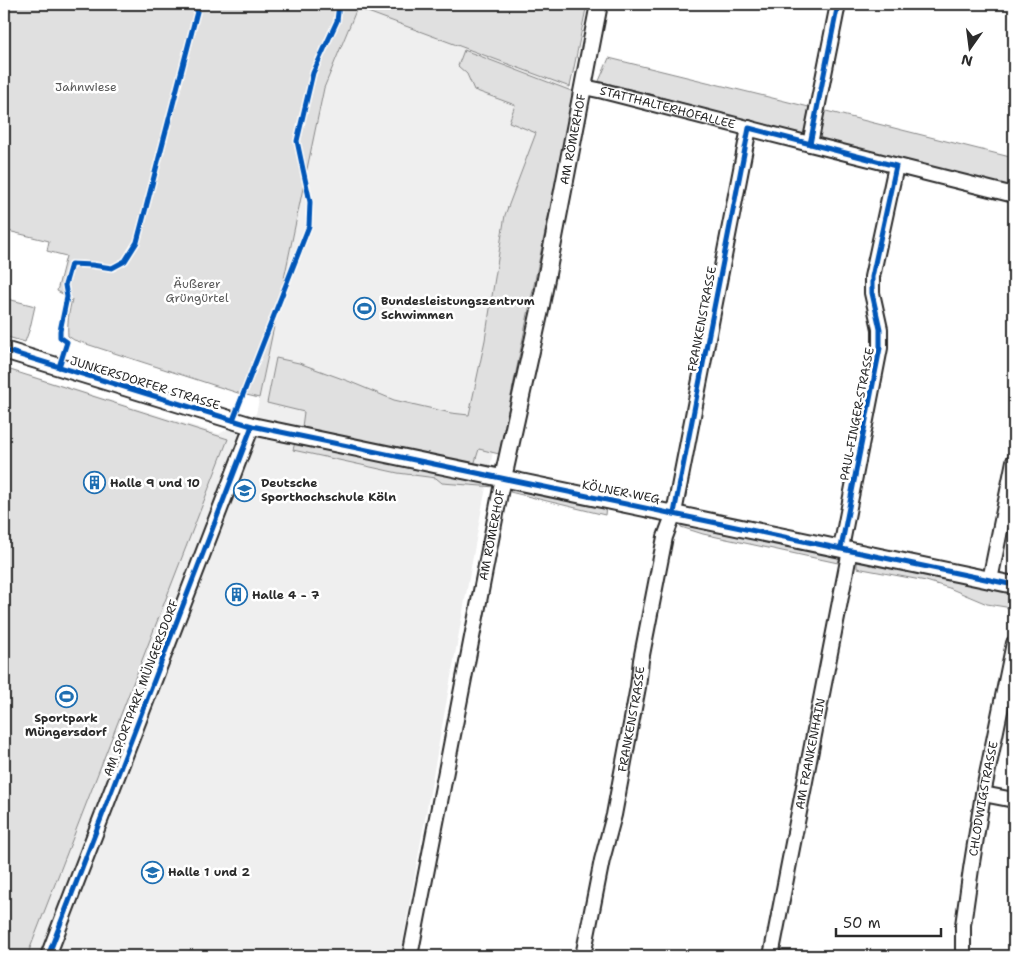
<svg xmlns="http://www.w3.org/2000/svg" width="1018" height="960" font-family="'Shantell Sans',sans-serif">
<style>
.built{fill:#efefef}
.green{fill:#e0e0e0;stroke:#868686}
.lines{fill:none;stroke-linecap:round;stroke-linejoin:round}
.minor-casing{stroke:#2b2b2b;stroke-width:18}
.tertiary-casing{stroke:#2b2b2b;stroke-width:20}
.minor{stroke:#fff;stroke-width:14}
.tertiary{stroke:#fff;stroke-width:16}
.cycleway-casing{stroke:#fff;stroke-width:8}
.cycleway{stroke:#0057b8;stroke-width:5}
.labels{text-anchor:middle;stroke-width:5;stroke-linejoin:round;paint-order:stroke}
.park-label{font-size:12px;fill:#585858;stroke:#fff}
.street-label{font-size:12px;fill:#2b2b2b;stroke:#fff}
.poi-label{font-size:12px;font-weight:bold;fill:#2b2b2b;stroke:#fff;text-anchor:start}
</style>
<rect width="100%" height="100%" fill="#fff"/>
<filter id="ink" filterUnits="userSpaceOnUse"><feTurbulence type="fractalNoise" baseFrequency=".02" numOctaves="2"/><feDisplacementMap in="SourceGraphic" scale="10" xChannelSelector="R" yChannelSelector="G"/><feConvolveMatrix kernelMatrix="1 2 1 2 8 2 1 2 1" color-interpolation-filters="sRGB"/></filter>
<g filter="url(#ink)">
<!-- built -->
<polygon class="built" points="358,7 570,87 521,309 480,518 400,956 4,956 4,430 29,375 219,434 256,414 324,88"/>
<!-- green -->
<g class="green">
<path d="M4,4H587L570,87L357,8L324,88L259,398L238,393L74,340L68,336C67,323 69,312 72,299L57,291L66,256L47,251L49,241L4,230Z"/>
<polygon points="464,50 574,92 499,454 479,449 474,465 302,427 304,412 267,403 276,358 299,363 348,381 394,400 451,413 469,415 485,340 505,215 536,133 509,122 515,105 474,90 467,74 458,66"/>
<path d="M609,58C676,74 742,91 809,107L804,135L599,81Z"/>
<polygon points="822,110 1014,158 1014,168 1010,189 938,169 816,140"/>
<polygon points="4,298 35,306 30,328 25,342 4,336"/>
<polygon points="4,368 228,439 27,956 4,956"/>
<polygon points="295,442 497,484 495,487 442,483 436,478 398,473 293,450"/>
<polygon points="514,488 606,505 605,515 510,492"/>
<polygon points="681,522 840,555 838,563 703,534 681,527"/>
<polygon points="859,560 1014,593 1014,601 1012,608 987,604 949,588 926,581 857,568 857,562"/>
</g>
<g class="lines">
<defs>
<g id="minor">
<path id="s1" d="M584,87L603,91L810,144L1014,195"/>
<polyline points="810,144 838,4"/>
<polyline points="841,548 880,348 880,329 872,293 872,277 896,166"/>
<polyline points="990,580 1014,461"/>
<polyline points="983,794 1014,800"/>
<polyline points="48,956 252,426"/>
<path id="s2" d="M410,956L503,478"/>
<path id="s3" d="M583,956L602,860L614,815L638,687L641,660L665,537L674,513L749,128"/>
<path id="s4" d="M771,956L850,550"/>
<path id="s5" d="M963,956V925L971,869L983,794L1014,643"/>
</g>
<g id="tertiary">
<polyline points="4,350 252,426 1014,585"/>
<path id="s6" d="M503,478L540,310L599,4"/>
</g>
</defs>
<!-- minor casing -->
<use href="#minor" class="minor-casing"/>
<!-- tertiary casing -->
<use href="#tertiary" class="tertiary-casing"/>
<!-- minor -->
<use href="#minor" class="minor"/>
<!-- tertiary -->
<use href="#tertiary" class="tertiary"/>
<defs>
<g id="cycleway">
<polyline points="810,144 838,4"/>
<polyline points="4,350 252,426 1014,585"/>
<polyline points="59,367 67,342 60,337 60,331 67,297 65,285 71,264 92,265 112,268 125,261 137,242 199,4"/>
<polyline points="233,420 309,226 310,202 297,141 313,73 337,21 339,4"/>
<polyline points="674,513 749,128 896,166 872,277 872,293 880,329 880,348 841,548"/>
<polyline points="48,956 252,426"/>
</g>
</defs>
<!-- cycleway casing -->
<use href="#cycleway" class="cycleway-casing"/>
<!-- cycleway -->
<use href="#cycleway" class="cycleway"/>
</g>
</g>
<!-- icons -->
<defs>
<symbol id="stadium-ring" viewBox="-11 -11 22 22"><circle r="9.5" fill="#fff" stroke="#1f6fb2" stroke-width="1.5"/><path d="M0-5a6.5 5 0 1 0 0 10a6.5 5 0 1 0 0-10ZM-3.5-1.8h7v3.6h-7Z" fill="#1f6fb2"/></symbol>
<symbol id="building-ring" viewBox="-11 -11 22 22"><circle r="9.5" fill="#fff" stroke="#1f6fb2" stroke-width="1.5"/><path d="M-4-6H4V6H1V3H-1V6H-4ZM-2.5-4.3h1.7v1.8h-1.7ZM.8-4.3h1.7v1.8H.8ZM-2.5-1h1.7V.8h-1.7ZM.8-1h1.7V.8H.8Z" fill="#1f6fb2"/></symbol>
<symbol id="university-ring" viewBox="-11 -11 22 22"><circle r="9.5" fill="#fff" stroke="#1f6fb2" stroke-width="1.5"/><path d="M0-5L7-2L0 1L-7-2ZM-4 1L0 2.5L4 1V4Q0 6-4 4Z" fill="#1f6fb2"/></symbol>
</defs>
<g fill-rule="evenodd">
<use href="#stadium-ring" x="352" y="296" width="25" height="25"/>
<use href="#building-ring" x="82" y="470" width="25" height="25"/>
<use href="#university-ring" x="232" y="478" width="25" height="25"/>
<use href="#building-ring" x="224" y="582" width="25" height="25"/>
<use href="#stadium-ring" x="54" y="684" width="25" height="25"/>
<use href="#university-ring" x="140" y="860" width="25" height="25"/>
</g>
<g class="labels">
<!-- park labels -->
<g class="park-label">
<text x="86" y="91">Jahnwiese</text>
<text x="197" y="288">Äußerer<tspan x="197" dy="14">Grüngürtel</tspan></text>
</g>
<!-- street labels -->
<g class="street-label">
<text dy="4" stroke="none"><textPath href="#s1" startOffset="86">STATTHALTERHOFALLEE</textPath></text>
<text dy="4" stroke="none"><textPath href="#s6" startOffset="346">AM RÖMERHOF</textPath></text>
<text transform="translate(702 319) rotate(-79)" y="4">FRANKENSTRASSE</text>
<text transform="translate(145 383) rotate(17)" y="4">JUNKERSDORFER STRASSE</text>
<text transform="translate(857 414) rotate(-79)" y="4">PAUL-FINGER-STRASSE</text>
<text transform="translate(621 492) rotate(11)" y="4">KÖLNER WEG</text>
<text dy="4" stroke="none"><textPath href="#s2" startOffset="429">AM RÖMERHOF</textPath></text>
<text transform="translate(141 688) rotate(-69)" y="4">AM SPORTPARK MÜNGERSDORF</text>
<text dy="4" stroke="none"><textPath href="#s3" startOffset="242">FRANKENSTRASSE</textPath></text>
<text dy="4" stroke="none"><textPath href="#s4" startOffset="206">AM FRANKENHAIN</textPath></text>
<text dy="4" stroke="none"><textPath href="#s5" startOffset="159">CHLODWIGSTRASSE</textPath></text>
</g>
<!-- poi labels -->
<g class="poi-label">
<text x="381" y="305">Bundesleistungszentrum<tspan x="381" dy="14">Schwimmen</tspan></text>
<text x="110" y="487">Halle 9 und 10</text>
<text x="261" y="487">Deutsche<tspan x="261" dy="14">Sporthochschule Köln</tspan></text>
<text x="252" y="599">Halle 4 - 7</text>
<text x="66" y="722" text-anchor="middle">Sportpark<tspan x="66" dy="14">Müngersdorf</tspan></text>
<text x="168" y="876">Halle 1 und 2</text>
</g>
</g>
<!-- margin -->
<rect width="1018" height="960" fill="none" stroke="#fff" stroke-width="20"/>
<rect x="10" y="10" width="998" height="940" fill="none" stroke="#2b2b2b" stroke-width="2" filter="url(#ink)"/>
<!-- north arrow -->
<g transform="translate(970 48) rotate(194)" stroke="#ffffff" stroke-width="4" paint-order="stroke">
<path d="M0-4L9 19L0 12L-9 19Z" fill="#2b2b2b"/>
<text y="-8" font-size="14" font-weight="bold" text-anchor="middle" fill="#2b2b2b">N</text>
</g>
<!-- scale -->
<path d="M836 928v8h105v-8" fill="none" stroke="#2b2b2b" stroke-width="2.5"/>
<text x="843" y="928" font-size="15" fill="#2b2b2b" stroke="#ffffff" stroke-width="4" paint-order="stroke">50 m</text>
</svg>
